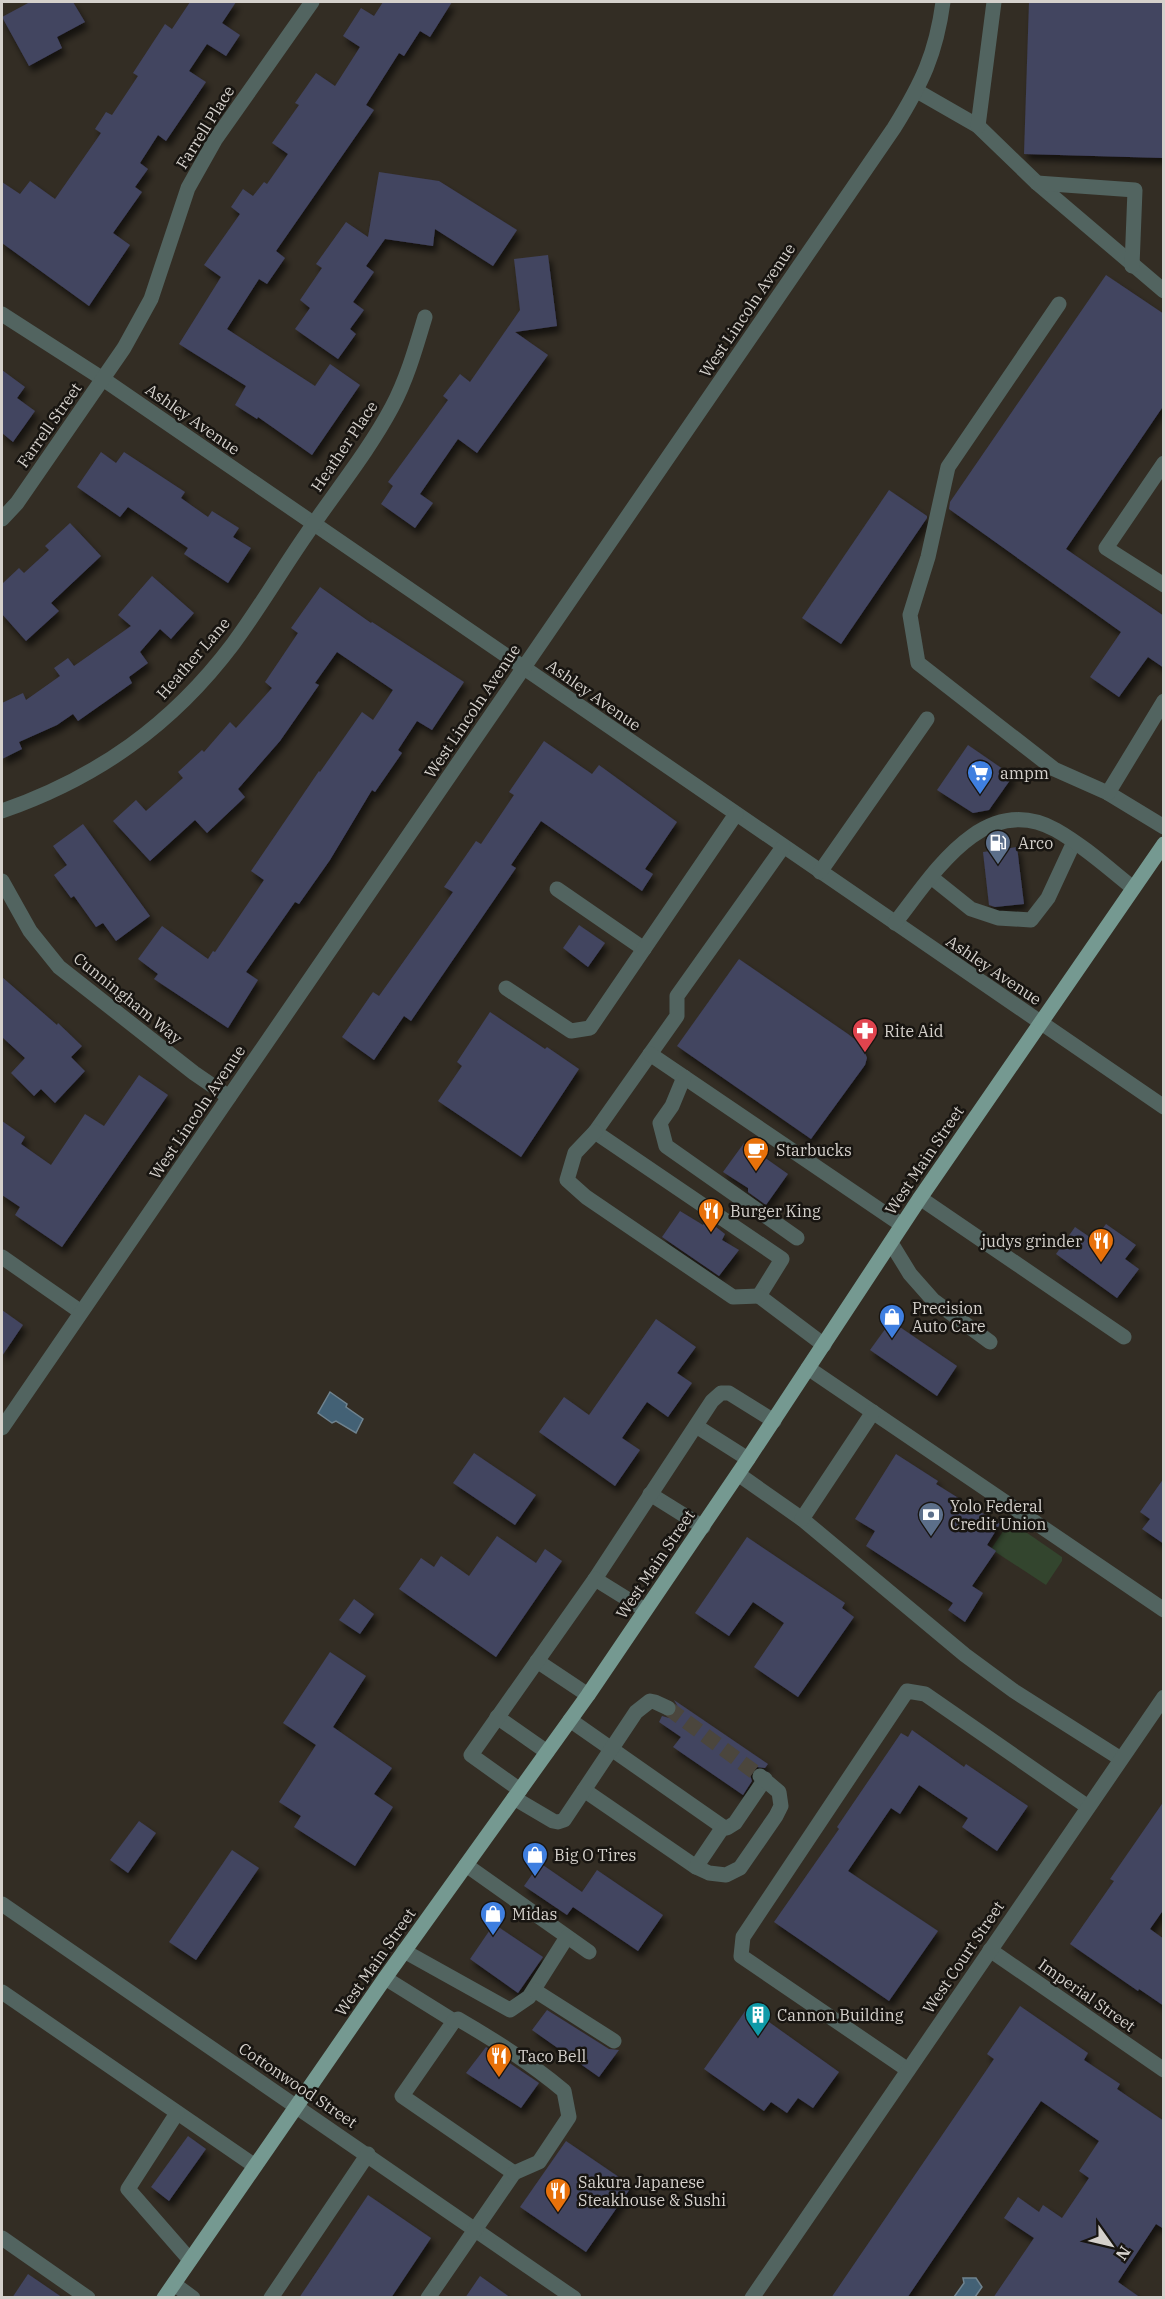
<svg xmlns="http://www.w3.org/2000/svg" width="1165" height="2299" font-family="'IBM Plex Serif',serif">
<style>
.green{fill:#33452e}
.water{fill:#436175;stroke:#6f838f;stroke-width:1.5}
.building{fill:#424461;filter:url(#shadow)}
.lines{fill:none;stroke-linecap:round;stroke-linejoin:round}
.minor-tunnel{stroke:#4b463d;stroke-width:15;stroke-dasharray:15 8;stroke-linecap:butt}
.minor{stroke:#526460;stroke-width:15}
.major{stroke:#759991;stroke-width:15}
.labels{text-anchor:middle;stroke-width:5;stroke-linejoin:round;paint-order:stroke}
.street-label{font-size:16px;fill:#d5d1cc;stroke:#181511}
.poi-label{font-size:16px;fill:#d5d1cc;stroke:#181511;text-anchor:start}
</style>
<defs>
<filter id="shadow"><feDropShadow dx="3.5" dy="6" stdDeviation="3" flood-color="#0009"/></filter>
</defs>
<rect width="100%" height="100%" fill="#332d24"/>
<!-- green -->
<polygon class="green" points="1010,1521 1062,1557 1062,1561 1046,1585 991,1549"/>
<!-- water -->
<g class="water">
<polygon points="330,1392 347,1404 346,1407 363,1419 356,1433 336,1421 332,1423 318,1413"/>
<polygon points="963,2278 976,2278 982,2287 975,2297 954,2297 964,2283"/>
</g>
<!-- building -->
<g class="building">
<polygon points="30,2 73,2 85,22 57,37 62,48 29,66 2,17"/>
<polygon points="190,2 236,2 222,23 240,35 226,56 207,44 189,71 206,82 166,141 158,135 140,163 148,169 135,187 142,192 113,233 130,245 89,306 2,243 2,182 20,194 30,181 55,199 101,133 95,129 106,112 112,115 138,76 133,73 165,24 172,29"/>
<polygon points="383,2 452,2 430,37 420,31 404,56 399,53 366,105 374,110 276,251 285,258 267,284 259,279 227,329 315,386 330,364 360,385 312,455 258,417 257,419 235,405 246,386 179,344 221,277 204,265 240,214 231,207 243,189 253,196 264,182 267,184 288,154 272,143 299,105 295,103 316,73 335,86 360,47 343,36 361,8 374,16"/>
<polygon points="1029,2 1164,2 1164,158 1024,154"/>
<polygon points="379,172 439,181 517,230 493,266 435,229 433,246 385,239 366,266 374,272 353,302 364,310 350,329 356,334 338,359 295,329 310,308 300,300 322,268 316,264 346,222 368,237"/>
<polygon points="548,255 557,326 515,332 548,355 477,453 458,439 420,494 433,503 415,528 381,504 393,486 388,482 448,400 443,396 460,374 470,382 520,310 514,259"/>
<polygon points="1106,275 1164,314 1164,405 1066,549 1164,616 1164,668 1148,657 1119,697 1090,677 1121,632 949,509 950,502"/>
<polygon points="2,370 25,387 17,398 35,411 13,442 2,433"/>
<polygon points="101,452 116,463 124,452 185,492 181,498 208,517 212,511 239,528 233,537 251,548 228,583 184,554 188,548 128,507 120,517 77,487"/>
<polygon points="889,490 927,516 927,518 841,644 802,618"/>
<polygon points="70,523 101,556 51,603 59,611 26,641 2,614 2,584 19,568 24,573 49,550 45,546"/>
<polygon points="152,576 194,613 171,639 160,629 140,652 148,663 129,677 132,683 78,721 73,714 57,725 19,742 22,749 2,759 2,703 23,693 26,700 60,676 54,668 68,658 74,666 131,626 118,615"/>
<polygon points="320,587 371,623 372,622 464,682 432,730 417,721 398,750 402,753 375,792 372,790 330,860 299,904 295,902 246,972 258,980 228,1028 154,979 158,974 138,959 162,926 208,959 213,951 215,952 264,880 251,871 319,771 320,772 362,712 373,720 393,690 337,652 315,683 319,685 280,741 238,789 245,797 207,833 195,820 150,861 113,821 136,800 146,811 183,778 178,772 202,750 204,752 230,722 236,728 272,688 265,682 298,633 291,628"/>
<polygon points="544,741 592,774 599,765 677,822 645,869 653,874 642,891 541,821 511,865 516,868 411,1021 404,1016 374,1060 342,1037 373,992 379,996 453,892 444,887 476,841 481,844 514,795 509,792"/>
<polygon points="968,745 1013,776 989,810 973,813 937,790"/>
<polygon points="83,824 150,916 116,941 103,923 96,927 74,896 71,898 54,875 67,865 53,846"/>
<polygon points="1017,847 1024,904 995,907 989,905 983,852"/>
<polygon points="579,925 605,943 588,967 563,948"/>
<polygon points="739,959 848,1034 862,1045 867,1058 865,1065 811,1139 677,1046"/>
<polygon points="2,977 57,1025 58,1023 82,1046 71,1057 85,1071 55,1103 41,1089 34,1096 11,1073 25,1058 2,1037"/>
<polygon points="490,1012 545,1049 547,1047 579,1069 521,1157 438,1101 462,1066 457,1062"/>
<polygon points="139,1075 168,1095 62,1247 15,1215 20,1207 2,1195 2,1121 25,1137 21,1144 51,1165 85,1114 104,1126"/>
<polygon points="744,1143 788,1174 766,1205 748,1192 748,1188 723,1172"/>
<polygon points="680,1211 703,1225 705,1222 716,1227 725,1234 722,1240 739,1250 719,1276 662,1237"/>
<polygon points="1106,1224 1136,1245 1125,1259 1139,1269 1117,1298 1056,1254 1075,1227 1094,1240"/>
<polygon points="2,1310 23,1325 2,1356"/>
<polygon points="656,1319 696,1347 677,1373 692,1383 668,1417 647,1402 622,1438 640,1450 615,1486 539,1432 564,1397 589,1415"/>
<polygon points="891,1321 957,1366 937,1396 870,1350"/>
<polygon points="474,1453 536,1495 515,1525 453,1483"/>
<polygon points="896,1454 938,1481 936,1484 1000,1524 987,1545 996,1551 972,1586 983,1593 965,1622 948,1610 953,1603 866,1546 875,1531 855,1519"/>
<polygon points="1164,1478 1164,1544 1142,1529 1150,1519 1140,1512"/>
<polygon points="497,1536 536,1563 545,1549 562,1561 496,1657 399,1589 421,1558 434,1567 441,1556 469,1576"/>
<polygon points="747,1537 845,1603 842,1608 854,1617 798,1697 754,1667 784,1623 753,1602 729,1636 695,1613"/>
<polygon points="354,1599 374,1614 360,1634 339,1620"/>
<polygon points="330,1652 366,1676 333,1727 392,1768 374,1794 393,1807 355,1866 294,1827 301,1816 279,1802 316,1745 283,1723"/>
<polygon points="674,1700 768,1764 765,1768 757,1767 752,1770 750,1775 752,1781 743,1795 673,1747 681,1737 659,1722 662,1716 669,1718 677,1713 678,1707"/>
<polygon points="912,1730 964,1767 966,1764 1028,1806 997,1851 962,1827 968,1818 919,1785 900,1814 891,1808 848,1871 938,1931 889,2001 774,1922 839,1829 837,1827 901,1733 908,1737"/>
<polygon points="1164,1801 1164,1909 1150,1929 1164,1939 1164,2006 1139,1989 1138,1991 1070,1944 1114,1881 1110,1879"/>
<polygon points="139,1821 156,1833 128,1873 110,1860"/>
<polygon points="232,1850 259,1868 196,1960 169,1942"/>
<polygon points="540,1863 582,1892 597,1870 663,1915 638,1951 573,1907 567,1915 524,1886"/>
<polygon points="494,1924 543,1957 518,1993 470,1959"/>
<polygon points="1020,2006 1088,2053 1084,2060 1120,2084 1117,2089 1164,2121 1164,2229 1156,2224 1118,2282 1141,2298 993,2298 1034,2238 1004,2218 1018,2197 1039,2212 1043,2205 1062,2218 1089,2178 1079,2171 1099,2141 1041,2101 907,2298 831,2298 994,2059 987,2054"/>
<polygon points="748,2007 839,2072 813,2108 798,2098 787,2113 771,2102 764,2111 704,2069"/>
<polygon points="547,2010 609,2049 619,2050 599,2077 532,2030"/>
<polygon points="486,2047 539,2083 521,2108 466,2073"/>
<polygon points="188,2136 206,2149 169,2201 151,2187"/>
<polygon points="566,2141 632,2186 586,2252 520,2207"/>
<polygon points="368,2195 431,2238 391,2298 299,2298"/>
<polygon points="28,2274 63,2298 12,2298"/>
<polygon points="480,2276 511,2298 465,2298"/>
</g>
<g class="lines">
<!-- minor-tunnel -->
<polyline class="minor-tunnel" points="668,1708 760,1776"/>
<!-- minor -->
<g class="minor">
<polyline points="917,91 978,126 1037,183 1164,291"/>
<polyline points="978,126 994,2"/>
<polyline points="1037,183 1135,190 1132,266"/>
<polyline points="1059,304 948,467 928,557 910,615 918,663 1054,769 1108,793 1164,827"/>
<polyline points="2,314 103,379 1164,1107"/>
<polyline points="1164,463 1106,548 1164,585"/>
<polyline points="2,519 17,503 124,348 151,299 188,188 215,140 312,2"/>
<polyline points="1108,793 1164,701"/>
<path d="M2,811C97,778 172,725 233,644C259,609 281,571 306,535C335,492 368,452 392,407C407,379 416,347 425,317"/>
<polyline points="783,847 677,996 677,1016 595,1132 782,1259 759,1296 824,1345"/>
<polyline points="820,872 927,719"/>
<polyline points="931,877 971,909 998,918 1031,920 1048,898 1074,842"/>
<polyline points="2,881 30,931 59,967 194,1073 229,1097"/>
<polyline points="557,889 644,949"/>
<path d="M895,923C933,875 983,790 1056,830C1084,846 1108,868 1133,888"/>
<polyline points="506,988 571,1031 590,1028 736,814"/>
<polyline points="650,1054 902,1225"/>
<polyline points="684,1077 672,1106 660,1123 666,1146 797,1238"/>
<polyline points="595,1132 575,1153 567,1180 586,1197 733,1297 759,1296"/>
<polyline points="920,1198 1124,1337"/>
<polyline points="891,1243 910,1274 933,1300 990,1342"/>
<polyline points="2,1257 81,1312"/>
<polyline points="808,1368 1164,1610"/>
<polyline points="696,1426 748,1459"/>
<path d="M2,1428L894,128C922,83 936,54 943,2"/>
<polyline points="738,1474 802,1519 965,1655 1014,1691 1121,1759"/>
<polyline points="650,1494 703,1527"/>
<polyline points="802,1519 873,1412"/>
<polyline points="595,1579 712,1401 721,1393 729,1393 774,1421"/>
<polyline points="537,1661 588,1695"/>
<polyline points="497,1717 547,1752"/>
<polyline points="570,1720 723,1827 727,1828 735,1823 765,1779"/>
<polyline points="520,1790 471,1755 595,1579 645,1610"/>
<polyline points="584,1790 696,1867 709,1873 726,1875 740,1868 776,1816 781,1806 779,1792 760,1776"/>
<polyline points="514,1798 553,1821 558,1822 564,1820 636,1712 650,1701 655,1702 668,1708"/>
<polyline points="466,1865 589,1952"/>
<polyline points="696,1867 723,1827"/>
<polyline points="2,1904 574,2298"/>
<polyline points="990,1950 1164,2070"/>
<polyline points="404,1951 510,2010 529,1997 567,1937"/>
<polyline points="385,1978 454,2021 402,2096 514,2173 428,2298"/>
<polyline points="534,1990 614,2041"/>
<polyline points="2,1992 255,2166"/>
<path d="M454,2021L458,2019C496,2041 531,2063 564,2091L569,2117L539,2162L514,2173"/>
<polyline points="908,2070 741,1956 743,1937 907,1691 925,1694 1088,1807"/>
<polyline points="177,2113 128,2189 190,2260"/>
<polyline points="2,2238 88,2298"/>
<polyline points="174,2284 193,2298"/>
<polyline points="271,2298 368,2154"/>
<polyline points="752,2298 1164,1697"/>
</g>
<!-- major -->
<polyline class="major" points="164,2298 385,1978 588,1695 748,1459 920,1198 1164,844"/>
</g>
<!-- icons -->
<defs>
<symbol id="supermarket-pin" viewBox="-11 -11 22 30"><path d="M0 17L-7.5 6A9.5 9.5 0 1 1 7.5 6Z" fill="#3f7fe0" stroke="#181511"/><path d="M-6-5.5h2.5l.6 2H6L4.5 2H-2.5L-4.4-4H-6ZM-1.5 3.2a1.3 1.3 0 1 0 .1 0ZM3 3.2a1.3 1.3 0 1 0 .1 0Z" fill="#fff"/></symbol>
<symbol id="fuel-pin" viewBox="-11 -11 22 30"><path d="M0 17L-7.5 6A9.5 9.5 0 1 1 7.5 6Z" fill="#5c6f8a" stroke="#181511"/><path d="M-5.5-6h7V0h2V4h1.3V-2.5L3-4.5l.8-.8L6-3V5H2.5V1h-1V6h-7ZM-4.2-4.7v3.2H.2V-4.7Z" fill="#fff"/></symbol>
<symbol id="pharmacy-pin" viewBox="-11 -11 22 30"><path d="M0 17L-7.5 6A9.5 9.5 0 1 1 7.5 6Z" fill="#e0444e" stroke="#181511"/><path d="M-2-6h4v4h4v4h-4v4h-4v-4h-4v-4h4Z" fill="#fff"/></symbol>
<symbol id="cafe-pin" viewBox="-11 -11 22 30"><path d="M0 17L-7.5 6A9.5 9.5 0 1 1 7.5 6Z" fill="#e8710a" stroke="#181511"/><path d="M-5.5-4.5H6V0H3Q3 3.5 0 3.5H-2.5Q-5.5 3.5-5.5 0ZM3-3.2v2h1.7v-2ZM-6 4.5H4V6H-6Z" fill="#fff"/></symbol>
<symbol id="restaurant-pin" viewBox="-11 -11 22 30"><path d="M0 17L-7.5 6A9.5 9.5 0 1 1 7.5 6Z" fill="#e8710a" stroke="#181511"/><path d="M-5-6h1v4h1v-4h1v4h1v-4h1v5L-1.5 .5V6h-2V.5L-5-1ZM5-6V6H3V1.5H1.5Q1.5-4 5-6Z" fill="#fff"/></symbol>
<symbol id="shop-pin" viewBox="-11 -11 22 30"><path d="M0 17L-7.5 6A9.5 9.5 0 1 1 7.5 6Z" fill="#3f7fe0" stroke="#181511"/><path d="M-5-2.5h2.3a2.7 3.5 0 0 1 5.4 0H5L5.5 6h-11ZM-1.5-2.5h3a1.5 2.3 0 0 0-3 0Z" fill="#fff"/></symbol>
<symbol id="bank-pin" viewBox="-11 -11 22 30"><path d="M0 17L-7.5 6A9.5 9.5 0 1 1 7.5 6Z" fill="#5c6f8a" stroke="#181511"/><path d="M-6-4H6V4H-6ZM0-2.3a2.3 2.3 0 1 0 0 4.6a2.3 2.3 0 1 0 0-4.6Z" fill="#fff"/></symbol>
<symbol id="building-pin" viewBox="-11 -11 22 30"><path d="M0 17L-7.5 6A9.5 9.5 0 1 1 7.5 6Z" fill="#0f9aa8" stroke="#181511"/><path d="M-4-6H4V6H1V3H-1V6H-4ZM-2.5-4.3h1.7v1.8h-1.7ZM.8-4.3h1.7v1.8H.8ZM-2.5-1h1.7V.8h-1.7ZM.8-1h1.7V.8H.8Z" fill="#fff"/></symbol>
</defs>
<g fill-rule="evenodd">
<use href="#supermarket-pin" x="965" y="758" width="30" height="40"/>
<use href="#fuel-pin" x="983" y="828" width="30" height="40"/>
<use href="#pharmacy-pin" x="850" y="1016" width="30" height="40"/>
<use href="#cafe-pin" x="741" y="1135" width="30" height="40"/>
<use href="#restaurant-pin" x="696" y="1196" width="30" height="40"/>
<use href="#restaurant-pin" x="1086" y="1226" width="30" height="40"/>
<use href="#shop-pin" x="877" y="1302" width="30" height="40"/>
<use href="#bank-pin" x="916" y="1500" width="30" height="40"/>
<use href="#shop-pin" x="520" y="1840" width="30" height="40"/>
<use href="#shop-pin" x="478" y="1899" width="30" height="40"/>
<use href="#building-pin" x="743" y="2000" width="30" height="40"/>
<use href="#restaurant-pin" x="484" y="2041" width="30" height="40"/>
<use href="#restaurant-pin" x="543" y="2176" width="30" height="40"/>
</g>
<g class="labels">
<!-- street labels -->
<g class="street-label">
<text transform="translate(205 127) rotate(-58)" y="6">Farrell Place</text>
<text transform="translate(747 310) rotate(-56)" y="6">West Lincoln Avenue</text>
<text transform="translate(193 419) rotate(35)" y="6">Ashley Avenue</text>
<text transform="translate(49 425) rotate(-55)" y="6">Farrell Street</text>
<text transform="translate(344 446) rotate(-56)" y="6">Heather Place</text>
<text transform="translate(193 658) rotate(-49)" y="6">Heather Lane</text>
<text transform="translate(594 695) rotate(35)" y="6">Ashley Avenue</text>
<text transform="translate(472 711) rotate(-56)" y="6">West Lincoln Avenue</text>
<text transform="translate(994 970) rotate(34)" y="6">Ashley Avenue</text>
<text transform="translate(128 998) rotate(39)" y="6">Cunningham Way</text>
<text transform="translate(197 1112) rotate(-56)" y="6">West Lincoln Avenue</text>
<text transform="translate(924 1160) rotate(-56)" y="6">West Main Street</text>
<text transform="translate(655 1564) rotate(-56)" y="6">West Main Street</text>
<text transform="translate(963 1957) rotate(-56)" y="6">West Court Street</text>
<text transform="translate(375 1962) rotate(-55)" y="6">West Main Street</text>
<text transform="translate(1087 1995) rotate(35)" y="6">Imperial Street</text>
<text transform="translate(298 2085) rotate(34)" y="6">Cottonwood Street</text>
</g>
<!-- poi labels -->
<g class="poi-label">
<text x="1000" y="779">ampm</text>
<text x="1018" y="849">Arco</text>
<text x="884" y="1037">Rite Aid</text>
<text x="776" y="1156">Starbucks</text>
<text x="730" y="1217">Burger King</text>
<text x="1082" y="1247" text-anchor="end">judys grinder</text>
<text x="912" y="1314">Precision<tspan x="912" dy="18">Auto Care</tspan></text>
<text x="950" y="1512">Yolo Federal<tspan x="950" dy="18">Credit Union</tspan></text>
<text x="554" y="1861">Big O Tires</text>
<text x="512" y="1920">Midas</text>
<text x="777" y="2021">Cannon Building</text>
<text x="518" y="2062">Taco Bell</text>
<text x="578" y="2188">Sakura Japanese<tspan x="578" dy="18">Steakhouse &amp; Sushi</tspan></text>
</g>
</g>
<!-- border -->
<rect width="1165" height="2299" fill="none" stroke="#d5d1cc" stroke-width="6"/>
<!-- north arrow -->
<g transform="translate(1111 2245) rotate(124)" stroke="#181511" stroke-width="4.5" paint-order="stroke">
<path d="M0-4.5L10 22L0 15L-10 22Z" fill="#d5d1cc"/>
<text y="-9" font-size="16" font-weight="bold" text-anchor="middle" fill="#d5d1cc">N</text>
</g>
</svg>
